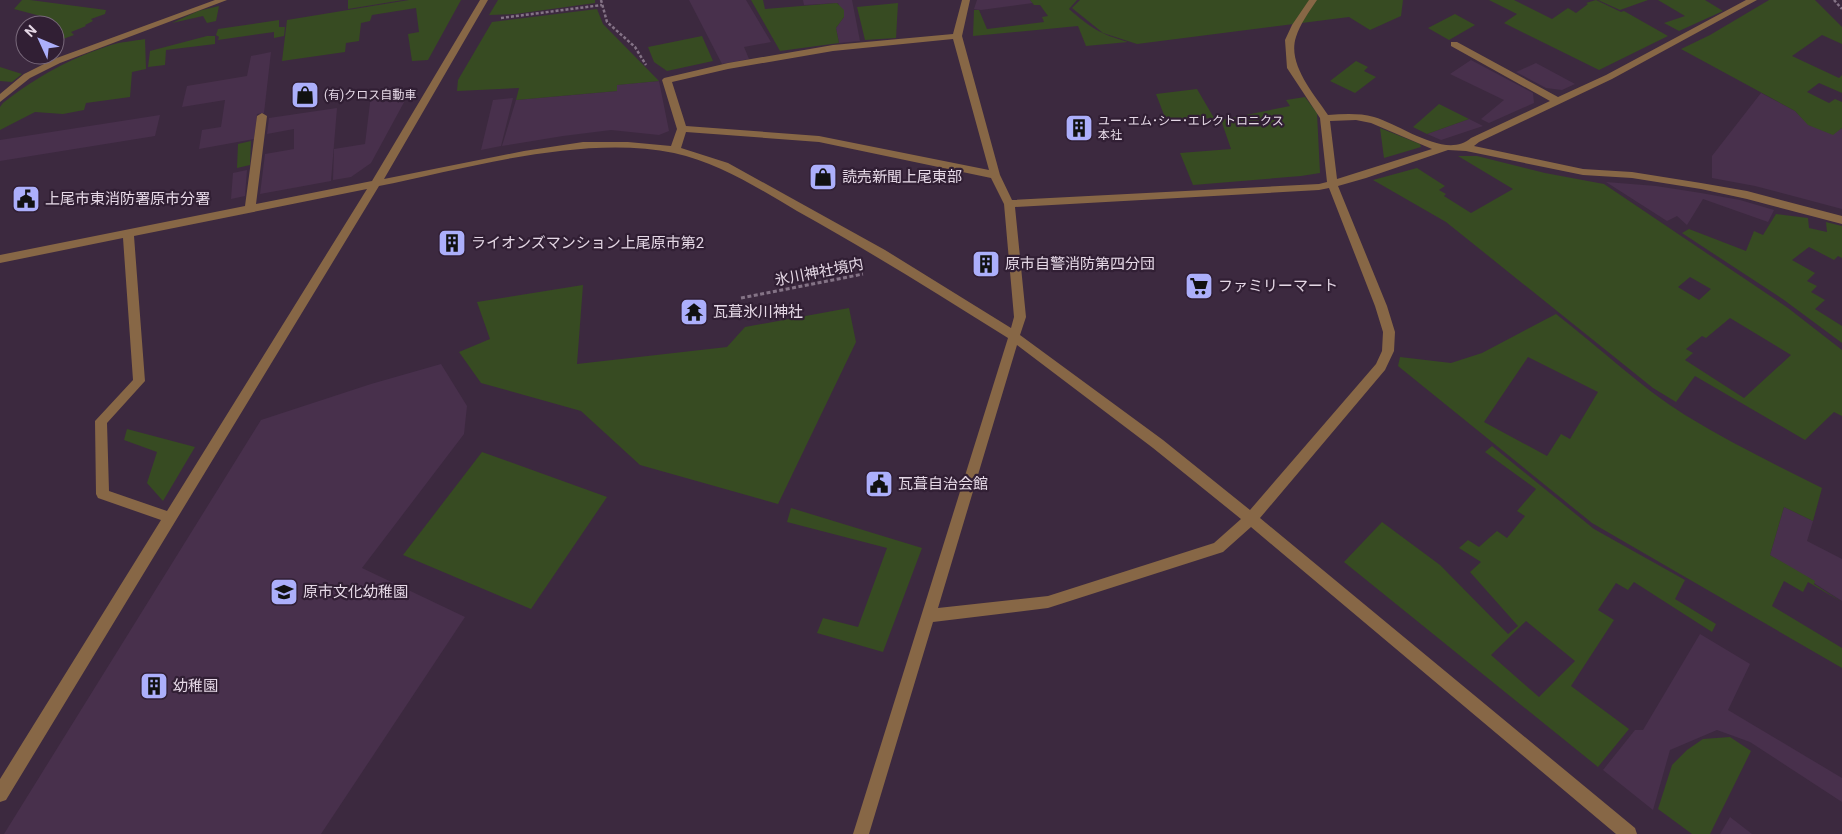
<svg xmlns="http://www.w3.org/2000/svg" width="1842" height="834" font-family="Roboto,'Noto Sans JP',sans-serif">
<style>
.built{fill:#48304c}
.green{fill:#374b22;fill-rule:evenodd}
.lines{fill:none;stroke-linecap:round;stroke-linejoin:round}
.path-far1{stroke:#847386;stroke-width:2.5;stroke-dasharray:3 2;stroke-linecap:butt}
.path{stroke:#847386;stroke-width:3;stroke-dasharray:4 2.5;stroke-linecap:butt}
.minor{fill:#876746;fill-rule:evenodd}
.labels{text-anchor:middle;stroke-width:4.5;stroke-linejoin:round;paint-order:stroke}
.far-poi-label{font-size:12px;fill:#e5d8e6;stroke:#311f34;text-anchor:start}
.poi-label{font-size:15px;fill:#e5d8e6;stroke:#311f34;text-anchor:start}
.street-label{font-size:15px;fill:#e5d8e6;stroke:#311f34}
</style>
<rect width="100%" height="100%" fill="#3c293f"/>
<!-- built -->
<g class="built">
<polygon points="689,0 746,0 771,42 744,47 749,59 722,64"/>
<polygon points="803,0 852,0 860,41 839,43 836,28 844,17 838,3 804,5"/>
<polygon points="977,0 1030,0 1033,3 981,10 974,9"/>
<polygon points="271,52 264,113 257,114 254,139 199,149 202,130 221,127 225,100 182,107 187,86 247,76 251,56"/>
<polygon points="1471,60 1533,93 1534,103 1489,123 1481,119 1504,100 1450,74"/>
<polygon points="1536,63 1575,84 1562,90 1546,88 1516,72"/>
<polygon points="659,81 669,131 659,135 611,130 563,136 502,146 516,100 617,91 616,85"/>
<polygon points="409,93 371,163 351,177 333,180 334,149 365,144 371,95"/>
<polygon points="1761,93 1795,111 1809,125 1832,134 1842,128 1842,209 1755,186 1712,178 1712,156"/>
<polygon points="513,98 501,146 481,150 493,100"/>
<polygon points="337,108 331,181 260,194 265,154 294,149 294,129 267,134 269,118"/>
<polygon points="160,115 155,136 0,161 0,140"/>
<polygon points="1469,119 1483,126 1441,140 1427,134"/>
<polygon points="247,170 245,196 231,199 233,173"/>
<polygon points="1606,182 1656,186 1701,193 1740,200 1774,210 1768,222 1703,199 1687,225 1677,216 1667,221"/>
<polygon points="441,364 467,406 464,434 362,568 465,617 321,834 4,834 261,420 371,384"/>
<polygon points="1784,507 1813,521 1807,541 1842,559 1842,601 1770,555"/>
<polygon points="1700,634 1750,664 1728,710 1842,778 1842,802 1750,742 1717,730 1670,750 1653,810 1603,770 1635,730 1643,730"/>
<polygon points="1730,817 1752,834 1720,834"/>
</g>
<!-- green -->
<g class="green">
<polygon points="22,0 30,0 106,10 105,14 91,19 93,21 85,25 86,26 71,32 74,35 55,42 55,25 37,25 48,18 14,9"/>
<polygon points="348,0 403,0 348,9"/>
<polygon points="409,0 461,0 428,60 412,61 408,34 419,32 416,8 372,15 370,21 361,23 359,41 346,43 345,52 282,61 287,20"/>
<polygon points="498,0 595,0 595,3 515,14 489,15"/>
<polygon points="751,0 763,0 765,9 837,3 844,10 844,17 836,28 839,43 780,51"/>
<path d="M1030,0H1077L1069,9C1091,28 1100,34 1128,42L1086,46L1078,26L973,36L974,10H979L987,29L1044,22L1042,17L1048,16L1040,5H1034Z"/>
<polygon points="1080,0 1403,0 1401,16 1370,30 1349,17 1137,44 1103,33 1072,8"/>
<polygon points="1489,0 1514,0 1552,19 1568,8 1576,13 1588,4 1586,3 1596,0 1621,12 1624,11 1668,36 1599,70 1504,23 1517,14"/>
<polygon points="1598,0 1648,0 1620,10"/>
<polygon points="1658,0 1705,0 1723,11 1679,31 1664,23 1685,16"/>
<polygon points="1769,0 1815,0 1842,27 1842,44 1822,35 1792,56 1839,78 1842,75 1842,93 1819,83 1807,92 1829,103 1835,99 1842,102 1842,128 1833,135 1808,125 1795,111 1681,49 1710,35"/>
<polygon points="898,3 896,38 865,40 857,7"/>
<polygon points="219,6 216,21 207,23 203,16 172,23 198,11"/>
<polygon points="597,9 603,24 659,81 617,85 617,91 516,100 519,88 457,91 458,80 492,22"/>
<polygon points="1455,14 1475,25 1449,40 1428,28"/>
<polygon points="279,20 279,27 285,27 284,36 274,38 274,32 218,40 219,37 216,35 218,29"/>
<polygon points="207,36 215,36 215,44 166,50 165,65 148,67 150,51"/>
<polygon points="702,36 713,61 667,71 654,62 648,47"/>
<path d="M145,39L146,69L132,72L130,97L86,103L84,110L63,114L35,112L0,130V107L3,103C38,76 68,59 111,45C120,42 134,41 145,39Z"/>
<polygon points="1356,61 1368,67 1364,71 1376,77 1355,93 1330,81"/>
<polygon points="0,67 22,74 12,82 0,81"/>
<polygon points="1197,89 1214,118 1166,120 1156,94"/>
<polygon points="1305,97 1317,113 1320,173 1301,176 1193,185 1180,153 1231,149 1221,120 1290,106 1286,100"/>
<polygon points="1439,104 1469,119 1427,134 1413,127"/>
<polygon points="1380,128 1420,144 1421,147 1384,158"/>
<polygon points="251,141 250,165 237,168 238,144"/>
<path d="M1458,156H1477L1545,173L1604,184L1788,308L1842,350V416L1834,412L1805,440L1695,376L1676,402L1653,388L1446,222L1373,180L1417,168L1445,186L1439,190L1446,194L1444,196L1471,213L1513,189ZM1690,277L1711,289L1699,300L1678,287ZM1730,318L1791,355L1744,398L1685,360L1693,353L1686,349L1702,336L1706,338Z"/>
<polygon points="1776,214 1808,218 1809,228 1827,232 1826,222 1842,226 1842,258 1838,256 1834,260 1809,247 1792,260 1815,273 1807,281 1817,286 1811,292 1825,300 1815,309 1842,326 1842,343 1784,300 1682,233 1689,229 1746,251 1754,231 1763,235"/>
<polygon points="583,285 577,364 727,347 745,327 849,308 856,342 778,504 640,465 581,411 481,383 459,352 490,339 477,302"/>
<path d="M1556,314C1599,347 1639,386 1685,415C1729,442 1776,465 1822,488L1813,521L1784,507L1770,555L1815,581L1814,584L1842,602L1808,582L1803,592L1784,581L1772,606L1842,648V668L1592,523L1398,366L1400,357L1451,363L1482,353ZM1528,357L1598,392L1570,439L1561,434L1547,456L1484,422Z"/>
<polygon points="127,429 195,447 163,501 147,483 157,452 124,440"/>
<path d="M1492,446L1594,529L1685,580L1675,599L1716,624L1712,632L1634,582L1628,590L1616,583L1598,610L1614,620L1571,686L1629,729L1598,767L1344,562L1382,522L1440,565L1508,634L1518,626L1470,572L1481,562L1459,548L1468,540L1479,547L1497,531L1507,538L1525,516L1517,511L1536,489L1485,452ZM1526,621L1575,661L1539,697L1491,655Z"/>
<polygon points="482,452 607,497 531,609 403,555"/>
<polygon points="791,508 922,548 883,652 817,633 823,618 858,627 887,548 787,522"/>
<polygon points="1730,737 1751,751 1710,834 1692,834 1658,809 1672,765 1687,750 1703,739"/>
</g>
<g class="lines">
<!-- path-far1 -->
<g class="path-far1">
<polyline points="601,0 607,22 635,47 646,65"/>
<polyline points="1834,0 1842,9"/>
<polyline points="501,18 602,5"/>
</g>
<!-- path -->
<polyline class="path" points="741,298 863,274"/>
<!-- minor -->
<g class="minor">
<polygon points="215,0 227,0 60,63 30,78 0,102 0,94 24,74 54,59"/>
<path d="M480,0H488L384,179L524,151L583,142H628L671,146L677,129L662,80L664,78L728,63L833,45L953,34L962,0H970L962,36L1000,175L1012,200L1319,184L1327,182L1320,118L1287,68L1285,40L1292,25L1309,0H1317C1309,12 1300,24 1296,37C1287,64 1314,94 1328,115C1344,114 1359,113 1374,117C1402,125 1446,160 1471,138L1550,101L1451,46V42H1457L1558,97L1606,75L1746,0H1757L1612,79L1479,142L1474,146L1583,169L1632,172L1701,183L1747,191L1842,216V224L1747,199L1701,189L1632,178L1583,175L1466,151L1448,150L1366,178L1338,186L1387,306L1395,332L1394,351L1385,370L1260,518L1635,828L1637,834H1616L1251,527L1223,552L1048,608L933,622L869,834H853L1008,338C938,294 869,251 797,211C758,188 719,163 674,153C584,134 469,168 379,186L6,800L0,802V779L161,520L98,498L96,494L95,421L133,380L123,238L0,263V255L245,206L257,116L262,113L267,116L256,204L372,181ZM953,39L989,170L819,136L686,126L672,82L728,69L833,51ZM1356,120L1371,123L1432,149L1337,179L1330,121ZM686,132L819,142L991,178L1004,204L1014,317L1011,328L885,250L728,163L681,148ZM1329,188L1375,306L1383,332L1382,351L1376,364L1250,510L1163,440L1020,335L1026,317L1015,207L1319,190ZM367,189L167,511L109,491L107,423L145,381L134,236ZM1017,345L1153,448L1241,519L1214,543L1048,596L938,608Z"/>
</g>
</g>
<!-- icons -->
<defs>
<symbol id="shop-square" viewBox="-11 -11 22 22"><rect x="-9" y="-9" width="18" height="18" rx="4" fill="#acaffb" stroke="#311f34"/><path d="M-5-2.5h2.3a2.7 3.5 0 0 1 5.4 0H5L5.5 6h-11ZM-1.5-2.5h3a1.5 2.3 0 0 0-3 0Z" fill="#111"/></symbol>
<symbol id="building-square" viewBox="-11 -11 22 22"><rect x="-9" y="-9" width="18" height="18" rx="4" fill="#acaffb" stroke="#311f34"/><path d="M-4-6H4V6H1V3H-1V6H-4ZM-2.5-4.3h1.7v1.8h-1.7ZM.8-4.3h1.7v1.8H.8ZM-2.5-1h1.7V.8h-1.7ZM.8-1h1.7V.8H.8Z" fill="#111"/></symbol>
<symbol id="civic-square" viewBox="-11 -11 22 22"><rect x="-9" y="-9" width="18" height="18" rx="4" fill="#acaffb" stroke="#311f34"/><path d="M-.6-6.5H3V-4.5H.6V-3L4-1V1h2V6H-6V1h2V-1L-.6-3ZM-1.2 2.5V6h2.4V2.5Z" fill="#111"/></symbol>
<symbol id="supermarket-square" viewBox="-11 -11 22 22"><rect x="-9" y="-9" width="18" height="18" rx="4" fill="#acaffb" stroke="#311f34"/><path d="M-6-5.5h2.5l.6 2H6L4.5 2H-2.5L-4.4-4H-6ZM-1.5 3.2a1.3 1.3 0 1 0 .1 0ZM3 3.2a1.3 1.3 0 1 0 .1 0Z" fill="#111"/></symbol>
<symbol id="temple-square" viewBox="-11 -11 22 22"><rect x="-9" y="-9" width="18" height="18" rx="4" fill="#acaffb" stroke="#311f34"/><path d="M0-6L5-2H3V0L6.5 2.5H4V6H1.5V3h-3V6H-4V2.5H-6.5L-3 0V-2H-5Z" fill="#111"/></symbol>
<symbol id="school-square" viewBox="-11 -11 22 22"><rect x="-9" y="-9" width="18" height="18" rx="4" fill="#acaffb" stroke="#311f34"/><path d="M0-5L7-2L0 1L-7-2ZM-4 1L0 2.5L4 1V4Q0 6-4 4Z" fill="#111"/></symbol>
</defs>
<g fill-rule="evenodd">
<use href="#shop-square" x="289" y="79" width="32" height="32"/>
<use href="#building-square" x="1063" y="112" width="32" height="32"/>
<use href="#shop-square" x="807" y="161" width="32" height="32"/>
<use href="#civic-square" x="10" y="183" width="32" height="32"/>
<use href="#building-square" x="436" y="227" width="32" height="32"/>
<use href="#building-square" x="970" y="248" width="32" height="32"/>
<use href="#supermarket-square" x="1183" y="270" width="32" height="32"/>
<use href="#temple-square" x="678" y="296" width="32" height="32"/>
<use href="#civic-square" x="863" y="468" width="32" height="32"/>
<use href="#school-square" x="268" y="576" width="32" height="32"/>
<use href="#building-square" x="138" y="670" width="32" height="32"/>
</g>
<g class="labels">
<!-- far-poi labels -->
<g class="far-poi-label">
<text x="324" y="99">(有)クロス自動車</text>
<text x="1098" y="125">ユー･エム･シー･エレクトロニクス<tspan x="1098" dy="14">本社</tspan></text>
</g>
<!-- poi labels -->
<g class="poi-label">
<text x="842" y="182">読売新聞上尾東部</text>
<text x="45" y="204">上尾市東消防署原市分署</text>
<text x="471" y="248">ライオンズマンション上尾原市第2</text>
<text x="1005" y="269">原市自警消防第四分団</text>
<text x="1218" y="291">ファミリーマート</text>
<text x="713" y="317">瓦葺氷川神社</text>
<text x="898" y="489">瓦葺自治会館</text>
<text x="303" y="597">原市文化幼稚園</text>
<text x="173" y="691">幼稚園</text>
</g>
<!-- street labels -->
<g class="street-label">
<text transform="translate(819 272) rotate(-11)" y="5">氷川神社境内</text>
</g>
</g>
<!-- north arrow -->
<g transform="translate(40 40) rotate(314)"><circle r="24" fill="#311f34" stroke="#79697b"/>
<path d="M0-4L9 19L0 12L-9 19Z" fill="#acaffb"/>
<text y="-8" font-size="14" font-weight="bold" text-anchor="middle" fill="#e5d8e6">N</text>
</g>
</svg>
